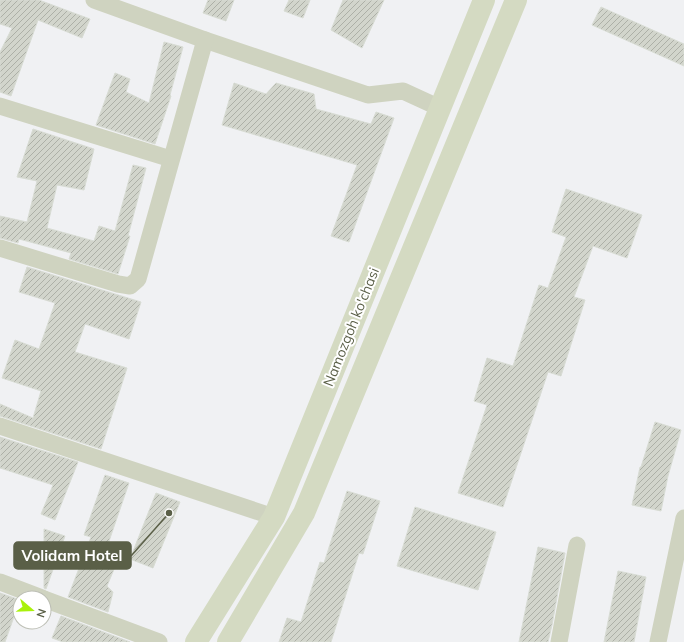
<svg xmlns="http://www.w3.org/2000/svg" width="684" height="642" font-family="Mulish,sans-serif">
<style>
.building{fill:url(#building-hatch);stroke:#d8dcd4}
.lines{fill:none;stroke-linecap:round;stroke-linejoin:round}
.minor{stroke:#cfd3c0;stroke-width:17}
.secondary{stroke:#d4dac2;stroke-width:22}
.labels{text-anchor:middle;stroke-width:4;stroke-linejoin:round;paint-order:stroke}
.street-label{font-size:14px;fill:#5a5f47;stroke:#fff}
.leader{fill:none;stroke:#5a5f47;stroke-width:1.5}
.callout-dot{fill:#5a5f47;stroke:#fff;stroke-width:1.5}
.callout{fill:#5a5f47;stroke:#5a5f47;stroke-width:1.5}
.callout-label{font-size:15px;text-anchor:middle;font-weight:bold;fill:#fff}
</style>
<defs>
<pattern id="building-hatch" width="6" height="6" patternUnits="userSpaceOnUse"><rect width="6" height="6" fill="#d2d5cc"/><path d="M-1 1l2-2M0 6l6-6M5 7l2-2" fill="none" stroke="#adb0a7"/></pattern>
</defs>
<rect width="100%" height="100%" fill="#f0f1f3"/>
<!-- building -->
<g class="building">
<polygon points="0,0 39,0 90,19 82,38 38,20 11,96 0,92 0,52 12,28 0,24"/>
<polygon points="208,0 234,0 226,21 203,13"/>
<polygon points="289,0 310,0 303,18 284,11"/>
<polygon points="343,0 384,0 362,48 331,30"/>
<polygon points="601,7 684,44 684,66 592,25"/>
<polygon points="164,42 183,47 170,95 171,96 155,144 96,125 115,73 130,79 126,92 149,103"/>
<polygon points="234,83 266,94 276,83 314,94 316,109 371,124 376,112 394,118 349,242 331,236 357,165 222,125"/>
<polygon points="33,129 94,149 84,190 57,185 47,228 94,241 99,226 115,231 133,165 146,168 128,236 130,236 118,274 69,259 71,253 19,239 18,243 0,238 0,216 27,222 37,181 17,177"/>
<polygon points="566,189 642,215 627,258 593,246 574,297 585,300 561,376 548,372 503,507 458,493 487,405 474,401 487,358 513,366 539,285 548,288 566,237 552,232"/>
<polygon points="27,267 141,302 129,339 85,324 75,352 127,368 101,449 0,416 0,404 33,418 41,391 2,378 15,340 39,349 55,303 19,292"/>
<polygon points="655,422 681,430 668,476 661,511 632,505 640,467 641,467"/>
<polygon points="0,437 78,462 55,520 41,514 53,485 0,468"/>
<polygon points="105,475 129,483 106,550 120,555 107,586 113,592 108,612 68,597 91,537 84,535"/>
<polygon points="347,491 380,501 363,554 359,553 331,642 279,642 287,618 301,622 320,562 324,563"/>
<polygon points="156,493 180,502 153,568 130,559"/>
<polygon points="415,507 496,532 478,590 397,566"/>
<polygon points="44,529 65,536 46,589 44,588"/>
<polygon points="538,547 565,553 552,625 548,642 519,642"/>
<polygon points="618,571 646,577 634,642 604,642"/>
<polygon points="0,593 20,600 5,642 0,642"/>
<polygon points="61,616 130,642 63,642 52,638"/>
</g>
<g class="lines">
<!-- minor -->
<g class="minor">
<polyline points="94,0 205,40 368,95 403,91 440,108"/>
<polyline points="0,106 171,159"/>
<polyline points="0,248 118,284 130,286 138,279 205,40"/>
<polyline points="0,426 274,517"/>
<polyline points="0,582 42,598"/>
<polyline points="44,599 159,642"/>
<polyline points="559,642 577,545"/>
<polyline points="658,642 684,518"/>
</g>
<!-- secondary -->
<g class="secondary">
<polyline points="196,642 274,517 484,0"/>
<polyline points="228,642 304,513 516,0"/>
</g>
</g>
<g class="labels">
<!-- street labels -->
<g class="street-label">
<text transform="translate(351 327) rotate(-68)" y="5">Namozgoh ko'chasi</text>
</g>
</g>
<!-- callouts -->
<path class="leader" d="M169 513L131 556"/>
<circle class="callout-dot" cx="169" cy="513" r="4"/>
<rect class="callout" x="14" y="542" width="117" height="27" rx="4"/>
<g class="callout-label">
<text x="72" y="561">Volidam Hotel</text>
</g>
<!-- north arrow -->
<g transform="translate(32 610) rotate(109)"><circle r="19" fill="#ffffff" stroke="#bdbfb5"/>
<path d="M0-3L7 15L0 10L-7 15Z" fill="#a9f10c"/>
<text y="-6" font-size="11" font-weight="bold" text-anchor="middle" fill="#5a5f47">N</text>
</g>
</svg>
